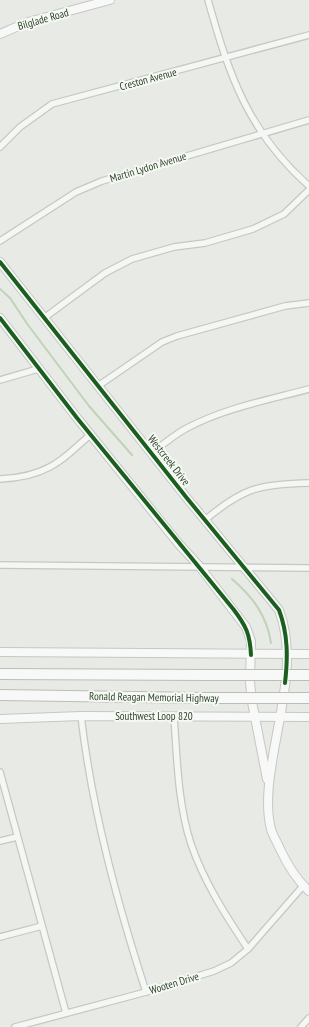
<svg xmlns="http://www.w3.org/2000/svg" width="309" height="1027" font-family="'PT Sans Narrow',sans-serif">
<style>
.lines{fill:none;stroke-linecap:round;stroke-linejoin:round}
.stream{stroke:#c0d3b6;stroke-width:2}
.street-casing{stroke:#c5c8c3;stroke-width:8}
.secondary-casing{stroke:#c5c8c3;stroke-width:10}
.highway-casing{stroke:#babeb8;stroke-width:12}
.street{stroke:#f5f7f5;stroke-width:5.5}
.secondary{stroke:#f8f8f8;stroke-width:8}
.highway{stroke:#f8f8f8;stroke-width:10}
.highway-bridge-casing{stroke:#babeb8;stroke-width:12;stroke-linecap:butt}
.highway-bridge{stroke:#f8f8f8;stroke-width:10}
.cycleway-casing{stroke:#f5f9f4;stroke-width:6}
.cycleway{stroke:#1b5e20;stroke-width:4}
.labels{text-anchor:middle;stroke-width:4;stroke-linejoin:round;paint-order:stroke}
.street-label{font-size:11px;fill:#31432c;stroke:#f5f9f4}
</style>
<rect width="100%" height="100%" fill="#e7eae5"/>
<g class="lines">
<!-- stream -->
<g class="stream">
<polyline points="0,289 10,298 28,325 89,406 132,455"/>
<path d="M232,579C253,597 267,616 271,643"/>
</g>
<defs>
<g id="street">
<path d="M208,0C229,75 248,132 309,186"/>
<polyline points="0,147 20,127 52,104 309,35"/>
<polyline points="0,241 76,192 102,181 309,120"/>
<polyline points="44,318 105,273 132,259 174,247 205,243 253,229 284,214 309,190"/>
<polyline points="0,380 38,369"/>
<polyline points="98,386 162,342 177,336 285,306 309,303"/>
<path d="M152,453C163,444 174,435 187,428C225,408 268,400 309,389"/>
<path d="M0,479C45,477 59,463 91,434"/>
<path d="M205,520C243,488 259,484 309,483"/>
<polyline points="0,565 309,568"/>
<path d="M81,716C92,810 117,902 146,992"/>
<path d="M174,717C177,759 178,804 191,844C204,882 226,916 248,949"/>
<polyline points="0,772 66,1013"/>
<polyline points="0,841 17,837"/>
<polyline points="0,937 42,926"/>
<polyline points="15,1027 146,992 214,971 231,963 248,949 303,886"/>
<polyline points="301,1027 309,1018"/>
</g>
<g id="secondary">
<polyline points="0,34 28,22 110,0"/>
<path d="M0,262L186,497L279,610C298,660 278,717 271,769C268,788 266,810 271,829C273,836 277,842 280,849C287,864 297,880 309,891"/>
<polyline points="0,318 77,418 178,543 200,567 246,627 251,641 250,682 252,702 267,779"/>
<polyline points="0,652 309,654"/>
<polyline points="0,719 81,716 309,717"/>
</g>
<g id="highway">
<polyline points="0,674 207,675"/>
<polyline points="0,695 204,698"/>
</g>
</defs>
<!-- street casing -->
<use href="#street" class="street-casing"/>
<!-- secondary casing -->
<use href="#secondary" class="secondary-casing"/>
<!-- highway casing -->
<use href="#highway" class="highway-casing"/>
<!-- street -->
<use href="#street" class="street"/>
<!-- secondary -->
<use href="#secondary" class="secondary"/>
<!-- highway -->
<use href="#highway" class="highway"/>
<defs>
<g id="highway-bridge">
<polyline points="207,675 309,675"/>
<polyline points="204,698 309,698"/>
</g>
</defs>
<!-- highway-bridge casing -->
<use href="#highway-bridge" class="highway-bridge-casing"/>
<!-- highway-bridge -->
<use href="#highway-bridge" class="highway-bridge"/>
<defs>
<g id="cycleway">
<path d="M0,262L186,497L279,610C288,634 288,657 285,683"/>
<path d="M0,318L77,418L234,610C246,626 250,634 251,655"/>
</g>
</defs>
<!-- cycleway casing -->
<use href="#cycleway" class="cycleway-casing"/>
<!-- cycleway -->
<use href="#cycleway" class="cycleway"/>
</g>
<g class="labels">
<!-- street labels -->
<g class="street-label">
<text transform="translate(43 19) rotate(-16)" y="4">Bilglade Road</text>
<text transform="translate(148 79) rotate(-15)" y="4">Creston Avenue</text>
<text transform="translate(148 167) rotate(-17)" y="4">Martin Lydon Avenue</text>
<text transform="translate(169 460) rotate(52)" y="4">Westcreek Drive</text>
<text transform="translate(154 697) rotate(1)" y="4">Ronald Reagan Memorial Highway</text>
<text x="154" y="720">Southwest Loop 820</text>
<text transform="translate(174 983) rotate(-17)" y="4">Wooten Drive</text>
</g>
</g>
</svg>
